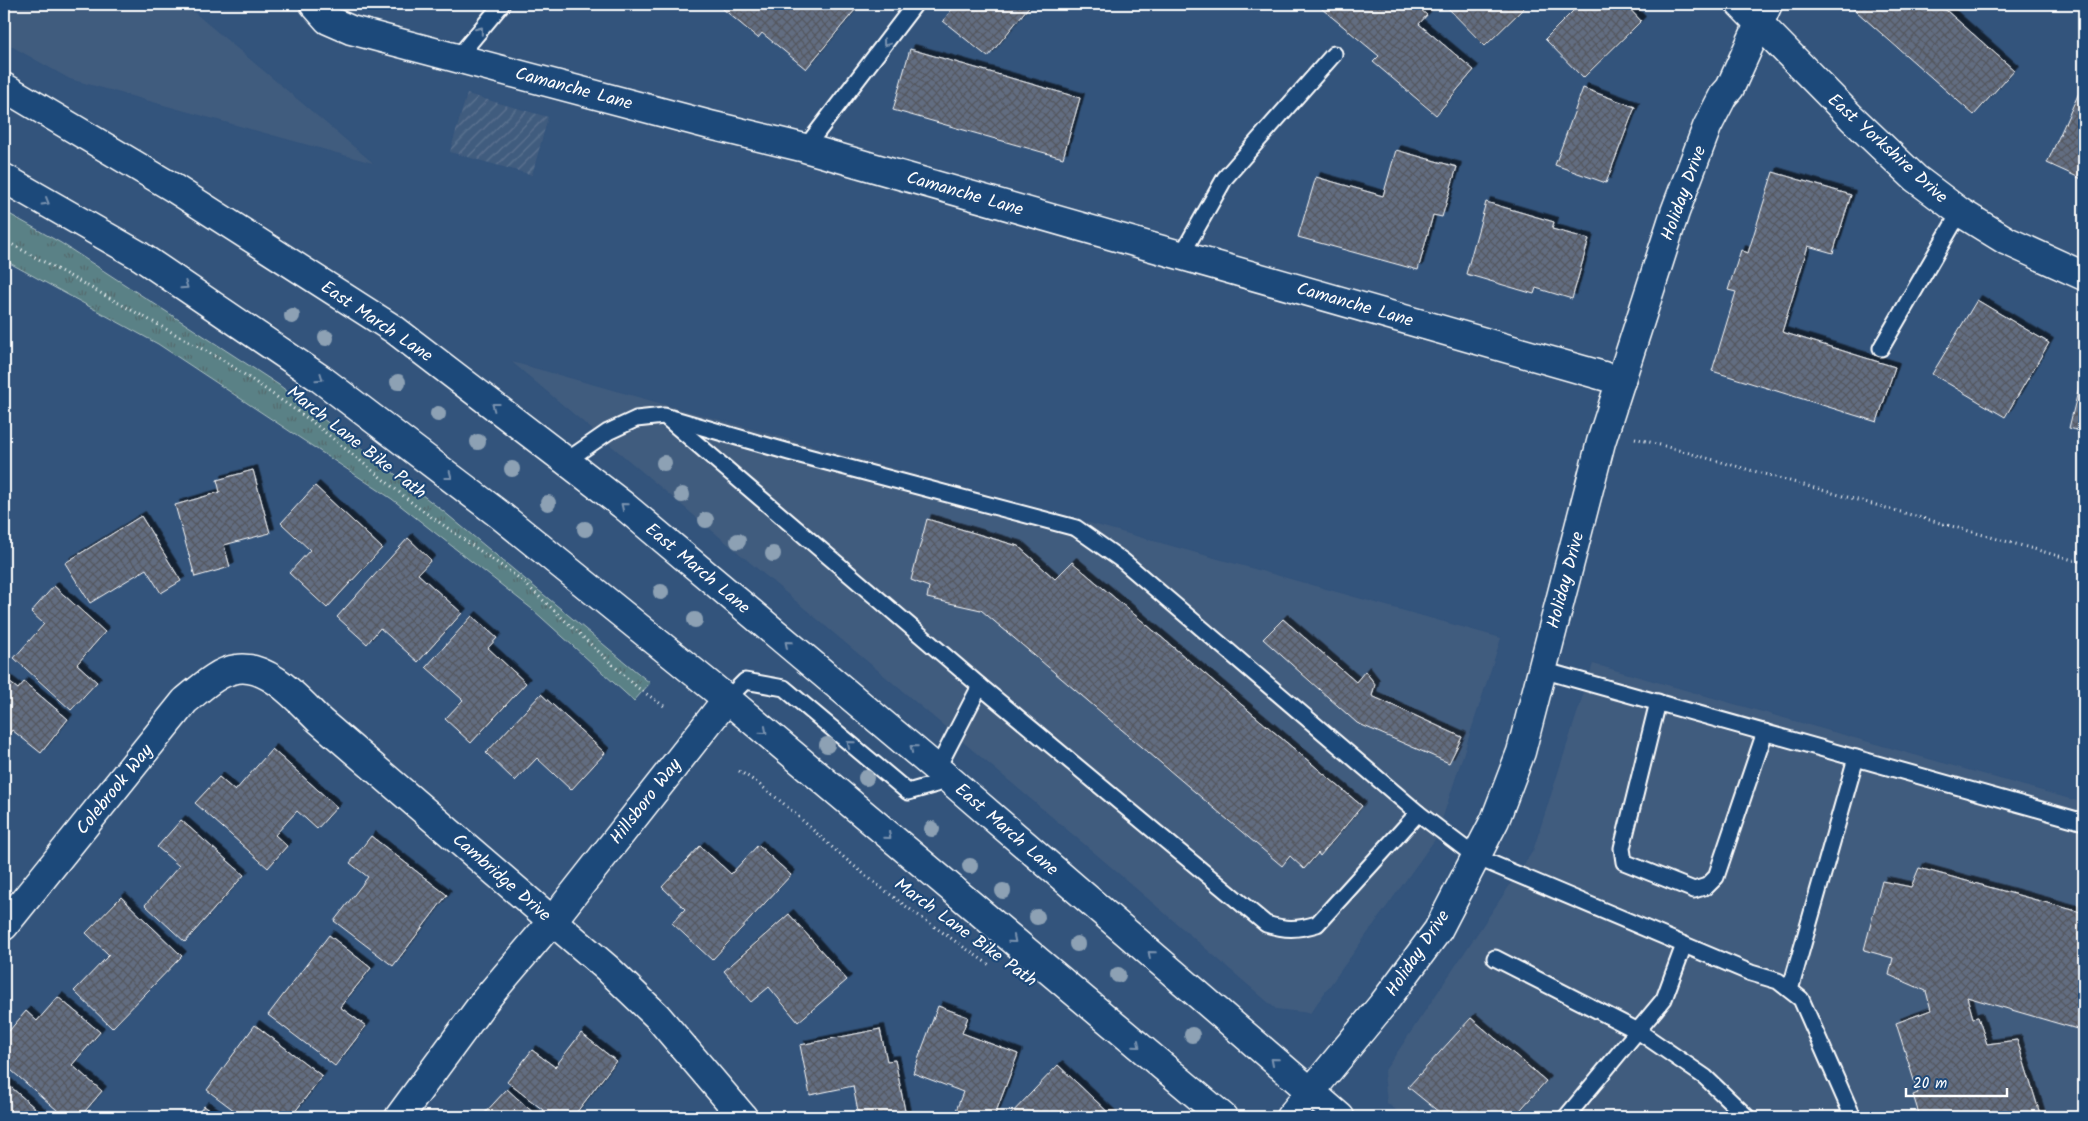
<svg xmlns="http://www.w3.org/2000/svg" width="2088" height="1121" font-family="Kalam,sans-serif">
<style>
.built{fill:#415c7e}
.industrial{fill:url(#industrial-furrows)}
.park{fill:url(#park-tufts);stroke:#acc0c2}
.building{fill:url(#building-cross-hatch);stroke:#fff;filter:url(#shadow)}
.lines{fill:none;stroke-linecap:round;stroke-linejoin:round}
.lane-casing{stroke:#fff;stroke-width:19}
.street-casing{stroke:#fff;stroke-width:31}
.secondary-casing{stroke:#fff;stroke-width:31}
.primary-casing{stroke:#fff;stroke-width:31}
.path{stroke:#fff;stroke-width:3;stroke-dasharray:1 4;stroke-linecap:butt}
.lane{stroke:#1f4a7a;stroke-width:15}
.street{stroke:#1f4a7a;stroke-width:28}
.secondary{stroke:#1f4a7a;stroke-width:28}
.primary{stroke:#1f4a7a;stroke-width:28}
.tree{fill:#8da1b4}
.oneway{stroke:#7992af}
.labels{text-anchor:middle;stroke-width:4.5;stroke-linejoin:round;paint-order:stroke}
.street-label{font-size:18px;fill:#fff;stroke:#1f4a7a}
</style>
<defs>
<pattern id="industrial-furrows" width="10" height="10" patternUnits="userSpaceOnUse" patternTransform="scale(1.25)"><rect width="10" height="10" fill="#415c7e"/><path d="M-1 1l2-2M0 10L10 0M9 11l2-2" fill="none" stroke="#5e7491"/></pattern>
<pattern id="park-tufts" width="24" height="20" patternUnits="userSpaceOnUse" patternTransform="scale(1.25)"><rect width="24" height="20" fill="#5a8186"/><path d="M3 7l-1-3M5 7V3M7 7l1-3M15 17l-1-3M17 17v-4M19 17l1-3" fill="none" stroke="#54696c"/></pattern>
<pattern id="building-cross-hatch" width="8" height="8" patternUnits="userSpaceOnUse" patternTransform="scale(1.25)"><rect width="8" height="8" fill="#626d81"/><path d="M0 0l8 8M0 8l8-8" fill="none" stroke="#54585f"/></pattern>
<filter id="shadow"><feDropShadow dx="4.5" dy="-4.5" stdDeviation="0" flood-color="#0009"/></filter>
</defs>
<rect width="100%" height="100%" fill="#33547c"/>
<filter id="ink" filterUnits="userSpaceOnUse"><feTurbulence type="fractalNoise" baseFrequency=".02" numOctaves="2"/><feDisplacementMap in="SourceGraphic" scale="10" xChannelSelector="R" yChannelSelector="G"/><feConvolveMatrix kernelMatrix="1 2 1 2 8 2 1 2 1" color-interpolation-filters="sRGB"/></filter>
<g filter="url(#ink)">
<!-- built -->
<g class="built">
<polygon points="4,4 184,4 373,163 70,79 4,42"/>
<polygon points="512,362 1501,638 1436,838 1310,1013 1276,1009 1096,854"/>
<polygon points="1593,664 2084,803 2084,1117 1405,1117 1387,1103 1384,1072 1533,851"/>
</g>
<!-- industrial -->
<polygon class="industrial" points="467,94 548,117 532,175 450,152"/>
<!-- park -->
<polygon class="park" points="4,211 61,243 279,385 443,511 650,683 634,701 532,609 392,499 158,344 4,260"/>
<!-- building -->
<g class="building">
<polygon points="717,4 860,4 806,69 762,33 758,38"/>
<polygon points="956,4 1031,4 988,57 943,21"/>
<polygon points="1316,4 1414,4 1427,15 1419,24 1474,70 1436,115 1373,62 1379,56"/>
<polygon points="1444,4 1528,4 1485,46"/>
<polygon points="1580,4 1625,4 1641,21 1583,78 1545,39"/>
<polygon points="1848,4 1939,4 2014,70 1974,115"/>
<polygon points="910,49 1080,98 1063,158 893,110"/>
<polygon points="2083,84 2084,85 2084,180 2047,163"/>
<polygon points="1583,88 1635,107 1606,183 1555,165"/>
<polygon points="1396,150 1457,167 1442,217 1433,215 1418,270 1298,237 1316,177 1383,196"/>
<polygon points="1773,172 1851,195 1833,253 1808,246 1782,332 1895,367 1877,422 1712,371 1736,292 1728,290 1741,250 1748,253"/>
<polygon points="1486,202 1554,222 1552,229 1589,239 1572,299 1536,288 1534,294 1466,274"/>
<polygon points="1977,300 2049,343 2005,417 1932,374"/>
<polygon points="2084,367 2084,432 2069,428"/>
<polygon points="253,470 270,533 224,545 230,567 195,577 175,505 220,492 217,480"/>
<polygon points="315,486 382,548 327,608 289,573 310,550 281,523"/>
<polygon points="141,516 181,581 161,593 146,569 90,603 65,563"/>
<polygon points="927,519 1018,546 1055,579 1072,562 1362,806 1320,856 1318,853 1304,869 1290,856 1282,866 981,610 927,598 929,587 911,580"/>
<polygon points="408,538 431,560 418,574 462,613 418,662 380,628 367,644 337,617"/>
<polygon points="54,586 105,632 77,664 97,682 71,710 14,658 44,624 31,612"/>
<polygon points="472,616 497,638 488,648 526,683 471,743 445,719 463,700 426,667"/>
<polygon points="1283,619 1356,682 1365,671 1375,684 1372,696 1462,737 1449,763 1357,723 1263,639"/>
<polygon points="4,678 18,689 24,682 68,719 41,753 12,730 4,741"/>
<polygon points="541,694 605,753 571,790 537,758 515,781 486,753"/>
<polygon points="272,749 337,807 317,829 297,811 275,835 287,846 268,868 195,803 219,777 235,791"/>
<polygon points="181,820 244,875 185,942 145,905 179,866 157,847"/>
<polygon points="371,836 447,895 393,966 334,921 368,877 350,863"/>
<polygon points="758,845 791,875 712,960 672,923 685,909 662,887 700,846 731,874"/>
<polygon points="1919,868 2084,913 2084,1031 1967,997 1973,1018 1978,1017 1987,1044 2017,1040 2041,1117 1920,1117 1913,1095 1918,1093 1896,1023 1931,1010 1926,991 1889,975 1893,958 1864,950 1882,881 1911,887"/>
<polygon points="121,897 182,956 112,1028 74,991 109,955 86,933"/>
<polygon points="789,914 847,980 798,1022 769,987 751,1002 724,971"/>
<polygon points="329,935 371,968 340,1007 366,1026 335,1066 268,1015"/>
<polygon points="58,997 100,1032 72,1065 102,1091 80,1117 65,1117 4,1064 4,1037 26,1011 37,1021"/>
<polygon points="938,1006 968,1017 962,1033 1018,1054 994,1117 954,1116 963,1092 913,1073"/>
<polygon points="1471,1018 1546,1081 1514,1117 1445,1117 1408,1087"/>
<polygon points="255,1025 322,1076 291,1117 243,1117 207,1090"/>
<polygon points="880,1029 887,1061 895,1060 906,1116 859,1117 853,1086 810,1095 800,1045"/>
<polygon points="581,1033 616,1061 573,1117 552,1117 507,1082 532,1050 555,1067"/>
<polygon points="1058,1065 1113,1117 1008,1117"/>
<polygon points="4,1081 45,1117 4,1117"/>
<polygon points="507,1089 538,1117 481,1117"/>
<polygon points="204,1106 220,1117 195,1117"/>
</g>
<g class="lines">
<defs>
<g id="lane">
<polyline points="458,57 502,4"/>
<polyline points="805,148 915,4"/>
<polyline points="1182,254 1225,178 1334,54"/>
<polyline points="1881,348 1960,212"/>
<polyline points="668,419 980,686"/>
<path d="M566,461L608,432L636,419L664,416L789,452L1076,528L1123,561L1418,813L1317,924C1297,930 1285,930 1266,924L980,686L937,769"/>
<polyline points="1542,670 2084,822"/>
<polyline points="727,699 745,681 784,688 908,792 950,780"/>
<polyline points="1658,702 1622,848 1624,862 1694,890 1707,886 1716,877 1765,732"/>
<polyline points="1418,813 1476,857 1751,973 1778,981 1801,999 1853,1117"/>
<polyline points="1495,958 1638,1031 1705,1077 1747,1117"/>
<polyline points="1790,990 1856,758"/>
<polyline points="1566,1117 1664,999 1684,945"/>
</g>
<g id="street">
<polyline points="314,4 328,20 351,30 710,125 805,148 1621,381"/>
<polyline points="1740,4 1852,118 1915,178 1960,212 2007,241 2084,276"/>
<path d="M4,926L185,701C200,689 218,671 237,669C269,664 300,702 320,721L607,968L657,1016L743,1117"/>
<polyline points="399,1117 486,999 553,920 727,699"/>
</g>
<polyline id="secondary" points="1290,1117 1383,1004 1438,930 1495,820 1521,752 1601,442 1675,212 1707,127 1723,96 1730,88 1768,4"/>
<g id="primary">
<polyline points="4,87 172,187 395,330 566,461 623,505 950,780 1340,1117"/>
<polyline points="4,178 140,256 321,379 500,515 727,699 1223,1117"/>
</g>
</defs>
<!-- lane casing -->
<use href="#lane" class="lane-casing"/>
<!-- street casing -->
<use href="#street" class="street-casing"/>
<!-- secondary casing -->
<use href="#secondary" class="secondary-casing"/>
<!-- primary casing -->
<use href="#primary" class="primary-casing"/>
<!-- path -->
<g class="path">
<polyline points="4,240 226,362 310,420 416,506 519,578 638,688 664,706"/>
<polyline points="1635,438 2084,563"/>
<path d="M739,771C779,795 811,830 847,860C893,899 942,932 991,966"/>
</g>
<!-- lane -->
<use href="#lane" class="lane"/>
<!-- street -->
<use href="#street" class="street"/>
<!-- secondary -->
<use href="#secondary" class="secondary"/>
<!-- primary -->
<use href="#primary" class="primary"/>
</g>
<!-- trees -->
<g class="tree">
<circle cx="292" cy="316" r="8"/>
<circle cx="326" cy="338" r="8"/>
<circle cx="398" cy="382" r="8"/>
<circle cx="438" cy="414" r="8"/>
<circle cx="478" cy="442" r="8"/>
<circle cx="664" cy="463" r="8"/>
<circle cx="512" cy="469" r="8"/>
<circle cx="682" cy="495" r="8"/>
<circle cx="548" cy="503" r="8"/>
<circle cx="706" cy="520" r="8"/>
<circle cx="585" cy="529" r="8"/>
<circle cx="738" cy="541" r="8"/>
<circle cx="773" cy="554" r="8"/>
<circle cx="661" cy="592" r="8"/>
<circle cx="695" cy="620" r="8"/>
<circle cx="827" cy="745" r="8"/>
<circle cx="866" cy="778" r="8"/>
<circle cx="932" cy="829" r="8"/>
<circle cx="970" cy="866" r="8"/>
<circle cx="1003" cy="891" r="8"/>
<circle cx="1037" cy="917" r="8"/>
<circle cx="1077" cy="944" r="8"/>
<circle cx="1118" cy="975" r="8"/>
<circle cx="1192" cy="1035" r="8"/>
</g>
<!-- one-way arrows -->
<defs><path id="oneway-chevron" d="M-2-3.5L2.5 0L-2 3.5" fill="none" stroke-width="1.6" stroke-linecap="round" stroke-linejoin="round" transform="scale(1.25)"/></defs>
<g class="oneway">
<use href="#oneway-chevron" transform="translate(480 30) rotate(-51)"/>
<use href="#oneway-chevron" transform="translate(886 43) rotate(127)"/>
<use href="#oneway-chevron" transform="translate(46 202) rotate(30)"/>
<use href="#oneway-chevron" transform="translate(185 286) rotate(34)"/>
<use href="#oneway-chevron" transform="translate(320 378) rotate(35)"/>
<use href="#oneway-chevron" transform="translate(495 406) rotate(-143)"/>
<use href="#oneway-chevron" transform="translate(449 476) rotate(37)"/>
<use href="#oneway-chevron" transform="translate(624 506) rotate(-141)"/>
<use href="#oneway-chevron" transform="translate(788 644) rotate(-140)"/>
<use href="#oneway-chevron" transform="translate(764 731) rotate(40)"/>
<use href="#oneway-chevron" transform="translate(850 744) rotate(-140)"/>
<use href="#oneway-chevron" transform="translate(913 748) rotate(-140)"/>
<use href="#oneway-chevron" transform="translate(888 836) rotate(40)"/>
<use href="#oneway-chevron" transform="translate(1013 940) rotate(40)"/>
<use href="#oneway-chevron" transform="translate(1151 954) rotate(-139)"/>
<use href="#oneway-chevron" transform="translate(1137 1045) rotate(40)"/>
<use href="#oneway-chevron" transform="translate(1274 1061) rotate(-139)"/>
</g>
</g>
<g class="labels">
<!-- street labels -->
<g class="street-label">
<text transform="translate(574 88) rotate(15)" y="6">Camanche Lane</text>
<text transform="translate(1888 148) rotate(42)" y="6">East Yorkshire Drive</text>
<text transform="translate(965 193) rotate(16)" y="6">Camanche Lane</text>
<text transform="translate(1683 193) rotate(-70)" y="6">Holiday Drive</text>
<text transform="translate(1355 304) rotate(16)" y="6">Camanche Lane</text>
<text transform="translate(377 321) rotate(34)" y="6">East March Lane</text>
<text transform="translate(357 442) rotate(38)" y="6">March Lane Bike Path</text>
<text transform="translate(698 568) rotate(40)" y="6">East March Lane</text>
<text transform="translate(1565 580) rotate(-75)" y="6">Holiday Drive</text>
<text transform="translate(114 789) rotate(-51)" y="6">Colebrook Way</text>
<text transform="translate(645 801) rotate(-52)" y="6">Hillsboro Way</text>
<text transform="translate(1007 829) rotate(41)" y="6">East March Lane</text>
<text transform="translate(502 877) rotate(41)" y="6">Cambridge Drive</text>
<text transform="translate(966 932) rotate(36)" y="6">March Lane Bike Path</text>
<text transform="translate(1417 953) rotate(-56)" y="6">Holiday Drive</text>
</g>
</g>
<!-- margin -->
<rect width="2088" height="1121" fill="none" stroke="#1f4a7a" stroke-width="20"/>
<rect x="10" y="10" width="2068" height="1101" fill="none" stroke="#fff" stroke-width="2" filter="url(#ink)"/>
<!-- scale -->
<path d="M1906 1088v8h101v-8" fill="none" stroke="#ffffff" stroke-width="2.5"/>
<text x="1913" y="1088" font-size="15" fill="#ffffff" stroke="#1f4a7a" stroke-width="4" paint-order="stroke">20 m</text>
</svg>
